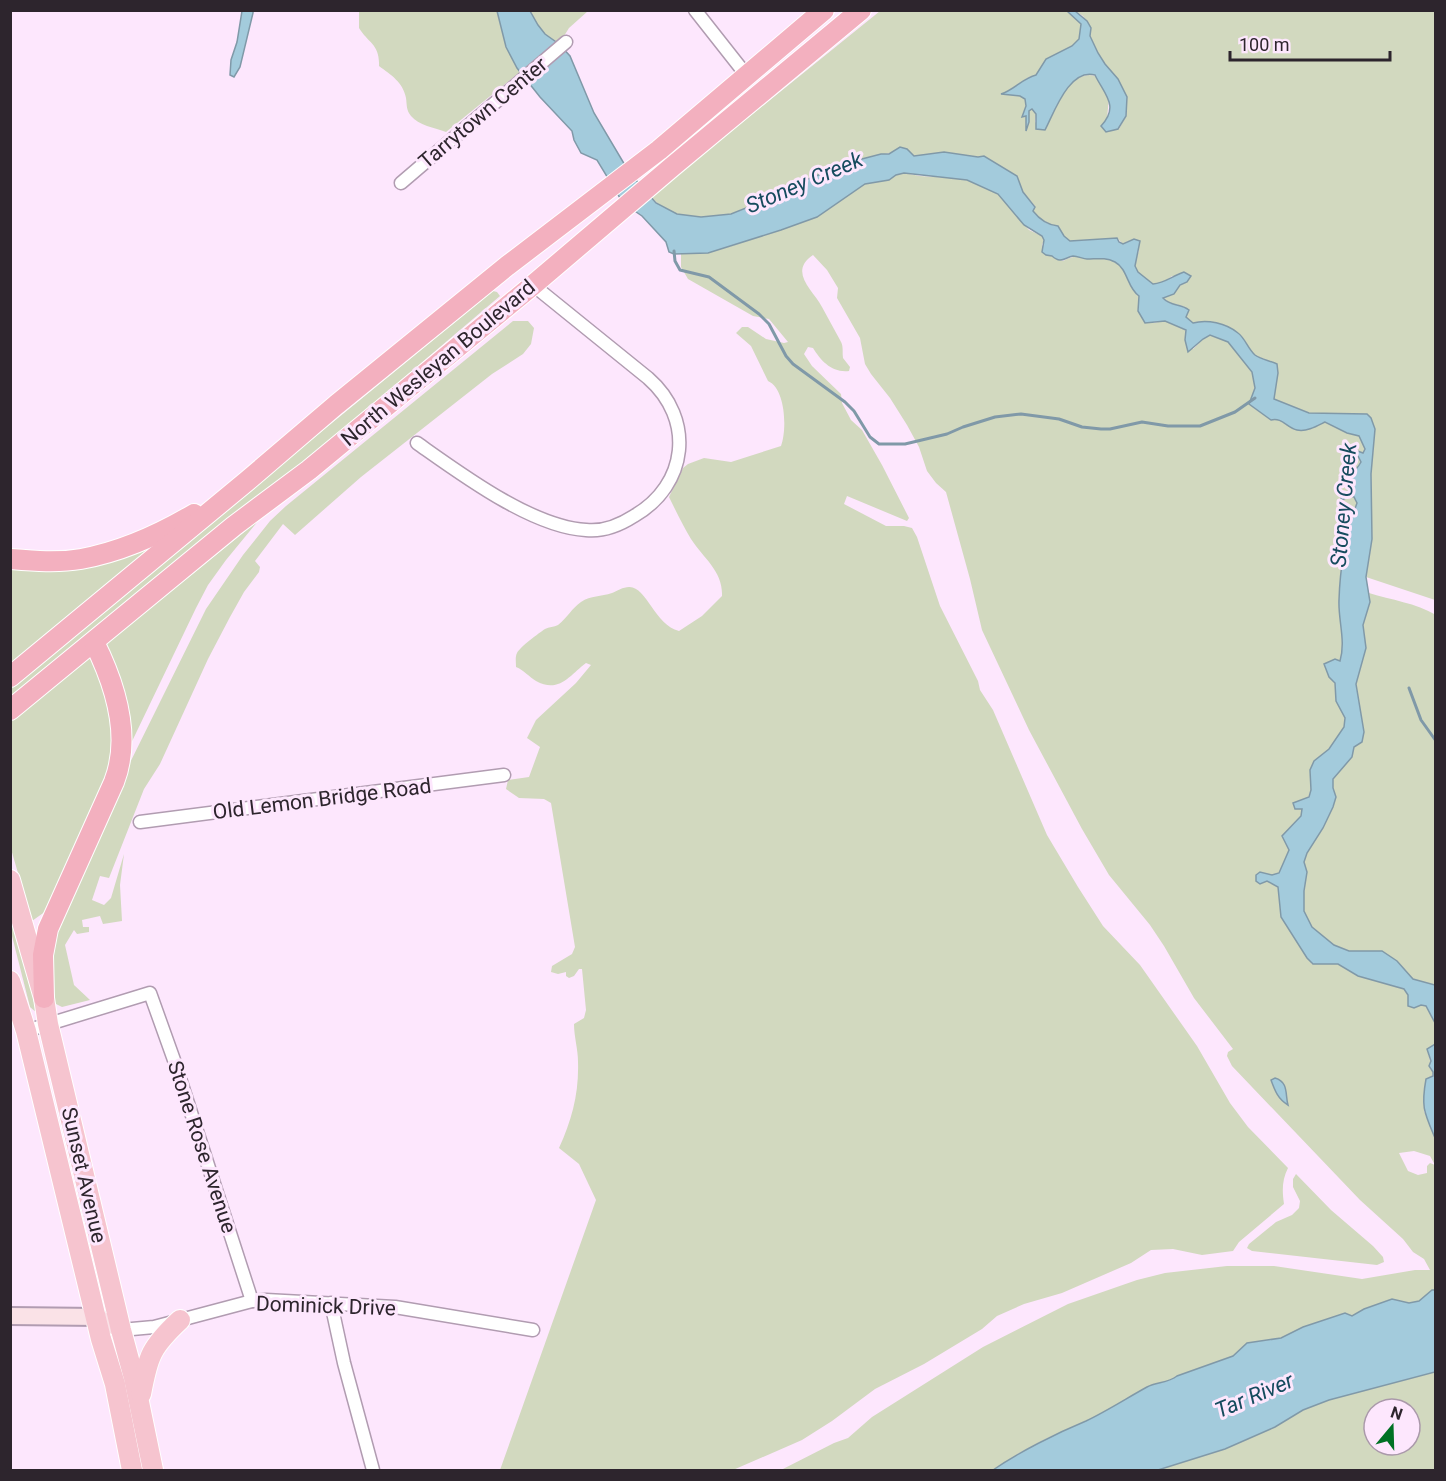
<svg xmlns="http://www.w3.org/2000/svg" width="1446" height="1481" font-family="Roboto,sans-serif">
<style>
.green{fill:#d2d9bf;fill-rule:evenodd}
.water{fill:#a3cbdc;stroke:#8099a8;stroke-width:1.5}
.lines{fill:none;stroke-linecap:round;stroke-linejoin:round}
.stream{stroke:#8099a8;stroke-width:3}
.minor-casing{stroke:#b19cb1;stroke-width:15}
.secondary-casing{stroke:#b19cb1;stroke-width:20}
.primary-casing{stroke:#fff;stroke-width:22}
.trunk-casing{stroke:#fff;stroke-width:22}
.minor{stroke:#fff;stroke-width:12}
.secondary{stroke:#fae2e7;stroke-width:16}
.primary{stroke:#f6c4cf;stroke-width:20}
.trunk{stroke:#f3b0bf;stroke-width:20}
.labels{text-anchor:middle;stroke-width:6;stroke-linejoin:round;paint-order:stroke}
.street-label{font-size:21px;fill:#2d252d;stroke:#fde7fd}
.water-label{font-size:22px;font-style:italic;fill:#164b5e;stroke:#fde7fd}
</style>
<rect width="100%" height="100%" fill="#fde7fd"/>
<!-- green -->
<g class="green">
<path d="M359,11H497C502,33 507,53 520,72L446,132C435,128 418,125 411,116C406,110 407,105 406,98C403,82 391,75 379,66C380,44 368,43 359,28Z"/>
<path d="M530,11H588L569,28L559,44C545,37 537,25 530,11Z"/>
<path d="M880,11H1067L1081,24L1079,39L1072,46L1046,59L1036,75L1029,77L1003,94L1020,96L1025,99L1026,106L1022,116L1029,117V111L1032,109L1036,114L1035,122L1045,130C1054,112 1069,68 1095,76L1109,97L1107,119L1119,129L1126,116L1127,97L1118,79L1105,64L1098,53L1090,36L1091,28L1083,16L1075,11H1435V600L1366,577L1372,539L1371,474L1374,443L1366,414L1309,413L1274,399L1277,364L1256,356L1203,321L1193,323L1186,317L1188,309C1179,302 1172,308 1163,297C1175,293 1176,286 1187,282L1190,276H1172L1163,283L1153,284L1138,272L1134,266L1139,250L1128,241L1123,244L1117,238L1070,241L1064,236L1058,226C1047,225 1040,220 1033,211L1035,206L1023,192L1017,176L984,156L978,157L944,152L914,156L907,149L858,160L800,182L791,190L731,214L701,217L677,214L662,207L650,197Z"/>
<path d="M904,173L920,176L952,178L967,180L987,188L998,194L1029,230L1042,236L1044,240L1042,245L1052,256L1063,261C1078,252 1110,254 1122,268C1128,275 1131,286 1136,294L1139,296L1151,323L1166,321L1187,331L1193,349L1203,339L1211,335L1228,342L1252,372L1255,385L1252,399L1254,408L1271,420C1281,417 1281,423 1289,426C1300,430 1316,427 1325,422L1347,433L1359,436C1363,441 1366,447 1363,453L1357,454L1362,462L1359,467L1354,471L1351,490L1342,495L1341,501L1350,496L1354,497L1357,503C1346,533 1340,568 1339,600C1338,620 1346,641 1340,661H1329V677L1335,683L1336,701L1345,718L1344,727L1329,749L1314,761L1310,770L1311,790L1301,816L1282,836L1289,850L1279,873L1272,876L1267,881L1278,887L1281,917L1312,964H1338L1358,976L1404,989C1409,996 1417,1004 1426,1006L1435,1023V1044L1427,1049L1433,1072L1424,1111L1435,1138V1290H1432L1419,1301L1409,1303L1392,1299L1364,1309L1352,1316L1303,1327L1281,1338L1247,1343L1233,1356L1177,1376C1168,1383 1157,1382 1147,1387C1127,1398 1107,1411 1086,1421C1057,1433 1019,1451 993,1470H781L834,1443L848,1438L872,1417L983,1347L1068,1304L1137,1280L1165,1273L1227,1266H1274L1362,1279L1415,1270H1430L1424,1259L1413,1252L1403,1239L1360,1200L1232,1066L1227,1056L1228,1052L1233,1049L1194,998L1164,946L1150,925L1109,875L1082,829L1029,730L982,630L970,579L946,492L936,483L927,471L919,447L907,425L890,398L871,374L865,364L860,338L837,298L838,288L827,270L813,255C788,272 813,290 822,307C828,318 834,329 840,340C844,346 842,351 843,358L850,367L849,371C832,373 821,361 813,348L808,347L804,354L812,366L841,394L842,403L851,420L862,430L882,465L909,518L907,521L847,496L844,504L886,526H904L912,528L917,537L940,606L978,681L980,690L993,710L1047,835L1078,887L1103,926L1140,965L1197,1046L1230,1103L1248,1127L1288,1168C1282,1180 1282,1190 1284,1204L1239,1242L1233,1251L1202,1255L1173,1249L1151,1250L1131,1263L1062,1293L1024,1304L997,1316L982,1329L924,1364L875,1389L832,1421L802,1440L733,1470H500L596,1200L579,1164L559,1148C572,1120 579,1093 578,1062C578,1049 574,1037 574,1024L584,1018L586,1010L582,969H579L574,976L569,978L566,976V972L558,974L551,972L552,966L572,954L575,947L551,803L544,799L519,798L506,789L508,780L529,777L540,747L527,738L536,720L576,683L591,665L586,663C570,675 559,694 536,681C529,677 524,670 516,667C516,662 515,657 517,653C520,647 539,633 545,629C549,627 554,627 558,625C567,618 572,608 581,602C591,595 601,597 612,593C617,591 623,587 629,587C646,586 655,625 679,631L702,616L722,596C723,571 704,559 691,539C683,526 676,511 669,497L683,468L688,464L704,458L731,462L781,446C787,430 786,389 768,381L751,346L736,333L742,327H748L766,339L784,343L788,342L769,319L753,316L688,279L681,267V253L702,252L728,247L781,230L817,217L865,184L889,180L896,175ZM1414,1151L1430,1156L1435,1165L1430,1163L1427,1166V1173L1418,1175L1408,1171L1399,1153Z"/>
<polygon points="493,291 497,292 500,296 333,438 11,704 11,686"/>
<polygon points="513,321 528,321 534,328 531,344 523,354 492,374 361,477 295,535 283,524 255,561 260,567 259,572 244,592 230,617 208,659 160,764 144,789 109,878 100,876 92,900 104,905 111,898 124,854 120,885 122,921 103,924 100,916 82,920 83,927 89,927 89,932 77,934 74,930 65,945 74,985 90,1000 62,1007 54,1003 49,949 115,793 206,609 243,555 270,521 286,506"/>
<polygon points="258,521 226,560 208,585 196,608 53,906 32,921 11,849 11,721"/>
<polygon points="154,543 114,581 11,665 11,561"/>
<path d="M1369,593C1391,600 1416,603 1436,615L1435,985L1413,979L1382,952L1349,951L1334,945L1312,927L1304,911V891L1307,872L1304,862L1307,853L1323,828L1333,807L1336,797L1333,788V779L1352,757L1354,747L1364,732L1356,684L1366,648L1363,625L1370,602Z"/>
<polygon points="10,903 38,1010 37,1013 30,1007 11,932"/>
<polygon points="1296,1174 1331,1210 1373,1246 1383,1257 1384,1262 1377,1265 1252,1251 1247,1248 1249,1244 1276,1222 1292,1215 1299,1208 1300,1201 1293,1187 1293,1179"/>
<path d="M1435,1372V1470H1158L1225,1449L1275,1427L1303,1410L1329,1400ZM1374,1409H1410V1445H1374Z"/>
</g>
<!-- water -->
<g class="water">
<polygon points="242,11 253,11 253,13 240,67 234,77 230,75 231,60 237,42"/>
<path d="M497,11H530L538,25L545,34L559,44L570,56L594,113L629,172L656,203L677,214L701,217L731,214L791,190L800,182L858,160L881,154H889L900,147L907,149L914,156L944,152L978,157L984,156L1017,176L1023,192L1035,207L1033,211C1040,220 1047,225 1058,226L1064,236L1070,241L1117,238L1119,242L1123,244L1134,239L1140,241L1135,266L1138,272L1153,284C1165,283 1172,276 1184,272L1191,276L1187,282L1180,285L1174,294L1163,298C1171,307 1180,303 1189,310L1186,317L1193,323C1207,319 1226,323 1238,333C1245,338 1248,349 1255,355C1260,359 1271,361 1277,364L1278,373L1274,399L1309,413L1367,414L1371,418L1375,429L1371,474L1372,539L1366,577L1370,602L1363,625L1366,648L1356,684L1364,732L1362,742L1354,747L1352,757L1333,779V788L1336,797L1333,807L1323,828L1307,853L1304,862L1307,872L1304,891V911L1312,927L1334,945L1349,951H1382L1397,961L1413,979L1435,985V1023L1426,1006L1421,1005L1414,1008L1408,1006V995L1404,989L1358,976L1338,964H1313L1307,958L1281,917L1278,887L1267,881L1260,884L1256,881V875L1260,872L1272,875L1279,873L1289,850L1282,836L1301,816L1302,809H1295L1293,803L1309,797L1311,790L1310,770L1314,761L1329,749L1344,727L1345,718L1336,701L1335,683L1329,677L1324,664L1335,659L1340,661C1346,641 1338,620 1339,600C1340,568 1346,533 1357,503L1354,497L1350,496L1340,501L1342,495L1351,490C1345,476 1356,472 1361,462L1355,450L1363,453L1365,449L1359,436L1347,433L1325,422C1317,426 1307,432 1297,430C1287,428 1282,417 1271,420L1249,404L1255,388L1252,372L1228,342L1210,335L1203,339L1188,352L1185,340L1186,330L1165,321L1145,323L1138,311L1139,296C1127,288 1128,269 1115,262C1105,257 1097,259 1087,259C1083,259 1078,256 1073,256C1064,258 1061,264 1052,256L1046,255L1042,252L1044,240L1042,236L1024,225L998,194L967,180L904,173L896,175L889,180L865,184L817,217L781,230L708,253L674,254L669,252L666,242L642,216L623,203L597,160L581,153L574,140L572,131L540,97L517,68L506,47Z"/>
<path d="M1067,11H1075L1087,21L1091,28L1090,36L1098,53L1105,64L1118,79L1127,97L1126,116L1118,129L1106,132L1101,126C1120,106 1104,94 1095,75C1069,68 1054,113 1045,130L1036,129V114L1032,109L1029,111V122L1026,131V116L1022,117L1026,106L1025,99L1020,96L1001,94C1014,90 1023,78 1036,75L1046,59L1072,46L1079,39L1081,24Z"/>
<path d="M1435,1044V1138C1424,1112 1421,1107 1426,1079L1433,1076V1072L1429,1066L1431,1061L1427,1049Z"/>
<path d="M1275,1078C1289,1082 1285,1095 1288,1105C1278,1099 1275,1091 1271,1080Z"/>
<path d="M1432,1290H1436L1435,1372L1329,1400L1303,1410L1275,1427L1225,1449L1158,1470H993C1019,1452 1057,1433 1086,1421C1107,1411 1127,1398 1147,1387C1157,1382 1168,1383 1177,1376L1233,1356L1247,1343L1281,1338L1303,1327L1345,1313L1352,1316L1364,1309L1392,1299L1409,1303L1419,1301Z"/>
</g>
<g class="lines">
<!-- stream -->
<g class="stream">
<polyline points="674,251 675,261 680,270 709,277 759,314 769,324 786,356 793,364 845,402 854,411 870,437 879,444 905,444 947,434 963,427 995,417 1021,414 1059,419 1082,427 1101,429 1110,429 1142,422 1168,426 1200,426 1235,412 1255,398"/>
<polyline points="1409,688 1421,720 1436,741"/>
</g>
<defs>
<g id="minor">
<polyline points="695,10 747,76"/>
<polyline points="401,183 566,42"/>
<path d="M417,443C461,474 532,527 586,530C604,532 620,525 634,516C688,485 695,419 648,378L533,285"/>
<polyline points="140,822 504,775"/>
<polyline points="26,1031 150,993 174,1060 252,1301"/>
<polyline points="331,1303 344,1363 373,1470"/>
<polyline points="121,1330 154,1327 252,1301 266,1300 395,1307 533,1330"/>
</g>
<polyline id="secondary" points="10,1316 97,1317 121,1330"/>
<g id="primary">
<polyline points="10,880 44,998 48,1024 121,1330 134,1378 153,1470"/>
<polyline points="10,981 26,1031 101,1339 115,1384 132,1470"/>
<path d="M141,1394C148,1356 151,1347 180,1320"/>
</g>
<g id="trunk">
<path d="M10,559C34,561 57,563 81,559C120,552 160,534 194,514"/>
<polyline points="10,677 247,481 336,405 507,266 659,150 824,10"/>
<polyline points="10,710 234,526 309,470 533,285 673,166 861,10"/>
<path d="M44,998L43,955L48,929L114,782C132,736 115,684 94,642"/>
</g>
</defs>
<!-- minor casing -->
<use href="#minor" class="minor-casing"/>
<!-- secondary casing -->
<use href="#secondary" class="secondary-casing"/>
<!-- primary casing -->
<use href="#primary" class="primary-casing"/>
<!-- trunk casing -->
<use href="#trunk" class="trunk-casing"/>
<!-- minor -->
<use href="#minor" class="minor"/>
<!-- secondary -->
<use href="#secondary" class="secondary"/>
<!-- primary -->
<use href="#primary" class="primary"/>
<!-- trunk -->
<use href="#trunk" class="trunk"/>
</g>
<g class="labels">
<!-- street labels -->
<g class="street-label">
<text transform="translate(483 113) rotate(-40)" y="7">Tarrytown Center</text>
<text transform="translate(438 363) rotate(-40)" y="7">North Wesleyan Boulevard</text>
<text transform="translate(322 799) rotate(-7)" y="7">Old Lemon Bridge Road</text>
<text transform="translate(202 1147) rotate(72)" y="7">Stone Rose Avenue</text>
<text transform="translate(84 1175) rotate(77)" y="7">Sunset Avenue</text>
<text transform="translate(326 1306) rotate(2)" y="7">Dominick Drive</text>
</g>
<!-- water labels -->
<g class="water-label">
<text transform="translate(804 182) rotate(-23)" y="8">Stoney Creek</text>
<text transform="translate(1343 505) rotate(-85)" y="8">Stoney Creek</text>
<text transform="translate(1254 1395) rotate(-23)" y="8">Tar River</text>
</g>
</g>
<!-- border -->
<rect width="1446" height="1481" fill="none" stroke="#2d252d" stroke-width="24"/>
<!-- north arrow -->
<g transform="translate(1392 1427) rotate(19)"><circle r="28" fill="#fde7fd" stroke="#aa99aa" stroke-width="1.5"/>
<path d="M0-4.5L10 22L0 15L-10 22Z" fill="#007124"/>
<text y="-9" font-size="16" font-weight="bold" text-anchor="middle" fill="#2d252d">N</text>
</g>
<!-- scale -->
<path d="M1230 51v9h160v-9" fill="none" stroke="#2d252d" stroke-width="3"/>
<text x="1239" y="51" font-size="18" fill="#2d252d" stroke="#fde7fd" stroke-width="4.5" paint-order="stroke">100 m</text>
</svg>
